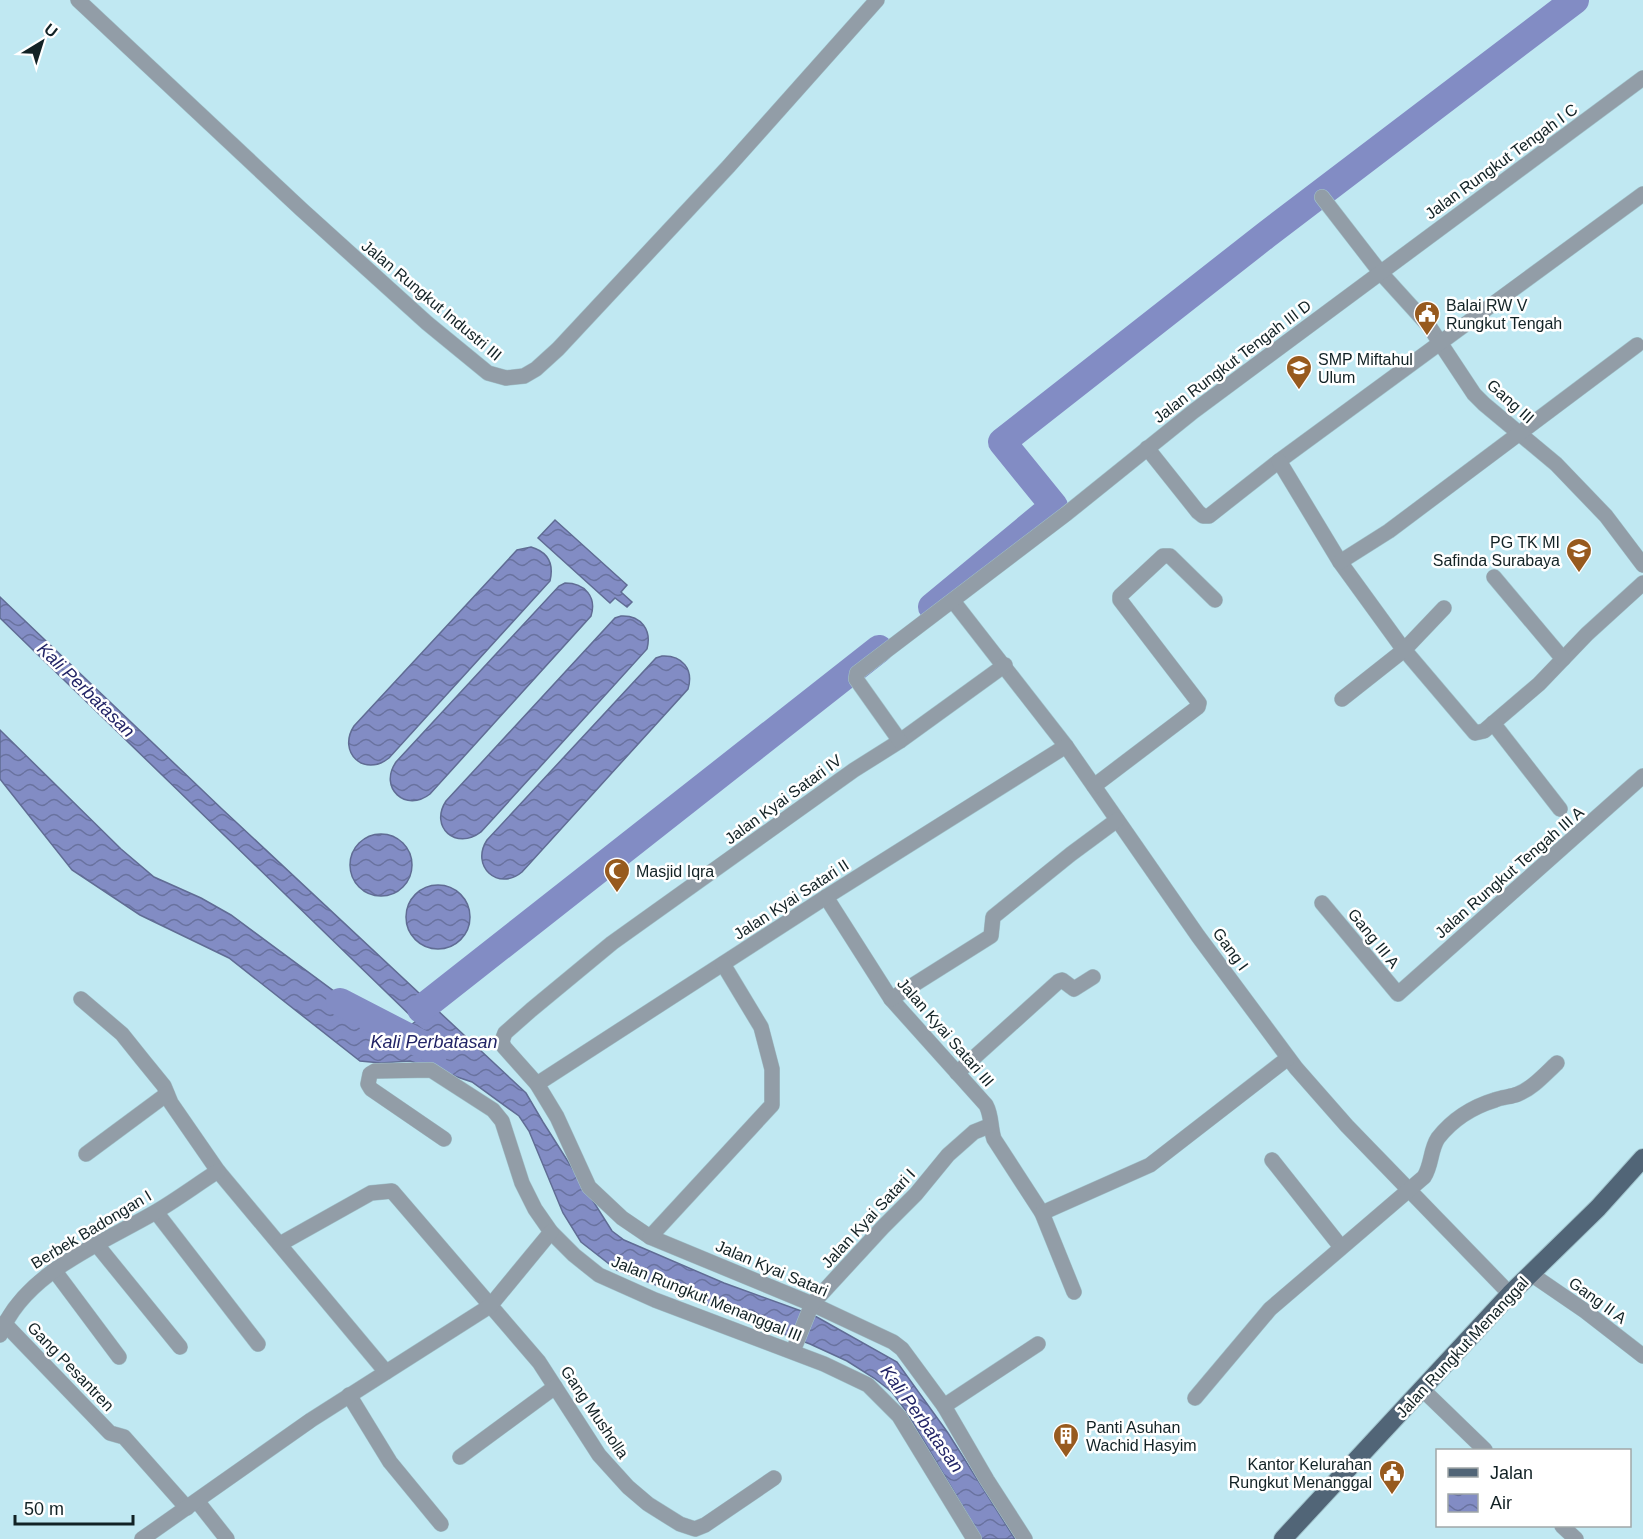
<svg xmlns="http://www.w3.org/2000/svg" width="1643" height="1539" font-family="Helvetica,sans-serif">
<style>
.water{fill:url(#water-waves);stroke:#606c94;stroke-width:1.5}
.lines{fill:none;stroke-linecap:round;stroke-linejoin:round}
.river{stroke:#828cc4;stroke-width:28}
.minor-casing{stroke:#a1c4cd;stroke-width:16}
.major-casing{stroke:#a1c4cd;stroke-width:20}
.minor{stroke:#929da7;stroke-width:15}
.major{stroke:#516577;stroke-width:18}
.labels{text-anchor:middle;stroke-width:5;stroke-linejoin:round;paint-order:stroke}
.street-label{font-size:16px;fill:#122225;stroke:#fff}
.poi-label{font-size:16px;fill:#122225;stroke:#fff;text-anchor:start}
.water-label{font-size:18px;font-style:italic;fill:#222466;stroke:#fff}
</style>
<defs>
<pattern id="water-waves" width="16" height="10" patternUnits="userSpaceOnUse" patternTransform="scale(1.5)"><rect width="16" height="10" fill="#828cc4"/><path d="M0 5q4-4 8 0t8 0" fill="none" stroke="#69729f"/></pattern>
</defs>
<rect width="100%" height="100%" fill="#c0e8f2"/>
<!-- water -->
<g class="water">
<polygon points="555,520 627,585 621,592 632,602 627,607 615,598 610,603 538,538"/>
<path d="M531,547C548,552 554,564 550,581L389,758C364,778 337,752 354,726L517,550Z"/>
<path d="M565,583C585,583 597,597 591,616L430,794C406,813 378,788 396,762L559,586Z"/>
<polygon points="0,597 222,809 526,1093 543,1122 612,1231 624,1240 724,1283 815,1316 897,1362 948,1433 1015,1539 982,1539 906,1411 892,1392 874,1378 847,1361 810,1344 617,1270 581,1242 563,1213 529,1131 519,1116 472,1082 410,1061 381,1063 360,1061 229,958 140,915 72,870 0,779 0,730 121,849 154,877 201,898 231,915 396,1037 416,1021 0,618"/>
<path d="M621,616C641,615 652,630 647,649L481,832C456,851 429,827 446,801L615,618Z"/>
<path d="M662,656C682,655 694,669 688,689L522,872C498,892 470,866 487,840L656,658Z"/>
<circle cx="381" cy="865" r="31"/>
<circle cx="438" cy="917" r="32"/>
</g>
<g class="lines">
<!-- river -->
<g class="river">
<polyline points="932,607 1054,506 1002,442 1266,235 1575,0"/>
<polyline points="340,1002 435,1051"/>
<polyline points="421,1009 879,649"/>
</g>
<defs>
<g id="minor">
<polyline points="78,0 301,209 427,323 488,373 506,378 524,376 536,369 558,349 728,167 877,0"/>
<polyline points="1322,197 1380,272 1429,326 1474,394 1484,404 1556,464 1606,516 1643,565"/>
<polyline points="1147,448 1198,512 1203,516 1209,516 1279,461 1643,194"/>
<polyline points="1279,461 1340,562 1401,646 1475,733 1484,731 1539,684 1587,634 1643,583"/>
<polyline points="1340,562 1389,531 1637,345"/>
<polyline points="1494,577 1563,659"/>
<polyline points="953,601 1066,746 1198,936 1296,1068 1347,1126 1510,1294"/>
<polyline points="1005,665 900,741 854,770 612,943 531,1010 505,1033 502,1041 504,1047 537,1084 557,1117 589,1187 622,1218 650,1237 812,1304 893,1342 902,1349 944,1406 987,1480 1025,1539"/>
<polyline points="1342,699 1404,650 1444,608"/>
<polyline points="1493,723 1560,809"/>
<polyline points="900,741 856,679 857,673 1066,514 1194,411 1643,78"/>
<polyline points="1094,786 1198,707 1199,703 1120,600 1120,596 1163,556 1170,556 1215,600"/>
<path d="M826,897L891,999L986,1105C992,1116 990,1127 994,1139L1042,1213L1074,1292"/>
<polyline points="1322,903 1398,994 1643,776"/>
<polyline points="81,999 122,1034 142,1059 164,1086 171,1103 218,1171 386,1372"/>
<polyline points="891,999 991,936 993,917 1071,854 1117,820"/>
<polyline points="957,1073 1059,981 1062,980 1074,989 1093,977"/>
<polyline points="537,1084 826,897 1066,746"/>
<polyline points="444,1139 371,1089 368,1084 370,1074 375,1071 431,1070 493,1110 502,1121 522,1183 535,1209 551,1232 574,1255 599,1275 655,1300 824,1364 868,1385 899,1416 974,1539"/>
<polyline points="86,1154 167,1094"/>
<polyline points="1272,1160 1341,1247"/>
<polyline points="156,1212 258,1344"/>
<polyline points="1042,1213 1150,1165 1288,1058"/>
<polyline points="650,1237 772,1105 772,1069 761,1027 723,964"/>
<polyline points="280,1244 371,1193 392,1191 539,1362 599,1455 628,1487 648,1504 680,1524 695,1529 705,1525 774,1478"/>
<polyline points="97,1245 180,1347"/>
<polyline points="54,1270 119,1357"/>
<polyline points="1531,1274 1585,1311 1643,1356"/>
<polyline points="4,1323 110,1433 124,1437 187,1508"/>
<path d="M0,1335C23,1274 100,1244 152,1214C175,1201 196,1185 218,1171"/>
<polyline points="793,1351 812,1304 883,1227 916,1194 948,1155 974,1132 989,1126"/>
<polyline points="1422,1389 1485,1450"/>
<polyline points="349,1395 390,1462 441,1524"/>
<path d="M1195,1398L1270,1309L1424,1177C1432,1165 1430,1150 1438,1138C1453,1119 1472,1107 1495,1100C1502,1097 1511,1097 1518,1094C1533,1088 1545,1074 1557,1063"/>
<polyline points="944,1406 1038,1344"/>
<polyline points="460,1457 555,1387"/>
<polyline points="197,1501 227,1539"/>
<polyline points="1562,1526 1576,1539"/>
<polyline points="142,1539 311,1420 490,1306 551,1232"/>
</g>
<polyline id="major" points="1283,1539 1510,1294 1598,1208 1643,1158"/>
</defs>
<!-- minor casing -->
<use href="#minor" class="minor-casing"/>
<!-- major casing -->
<use href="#major" class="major-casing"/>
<!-- minor -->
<use href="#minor" class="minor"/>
<!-- major -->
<use href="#major" class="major"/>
</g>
<!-- icons -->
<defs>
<symbol id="civic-pin" viewBox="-11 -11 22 30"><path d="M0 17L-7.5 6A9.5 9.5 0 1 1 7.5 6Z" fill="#975a1e" stroke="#fff"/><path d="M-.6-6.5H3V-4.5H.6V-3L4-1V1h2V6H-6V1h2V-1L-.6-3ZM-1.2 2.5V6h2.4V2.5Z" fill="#fff"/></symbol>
<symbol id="school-pin" viewBox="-11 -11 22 30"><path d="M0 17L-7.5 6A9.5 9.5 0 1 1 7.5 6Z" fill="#975a1e" stroke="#fff"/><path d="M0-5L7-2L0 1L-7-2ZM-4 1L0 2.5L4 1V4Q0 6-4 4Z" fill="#fff"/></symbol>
<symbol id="mosque-pin" viewBox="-11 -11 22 30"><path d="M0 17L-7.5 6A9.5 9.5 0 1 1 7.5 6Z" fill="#975a1e" stroke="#fff"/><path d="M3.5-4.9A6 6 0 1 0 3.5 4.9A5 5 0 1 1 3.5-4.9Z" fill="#fff"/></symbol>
<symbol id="building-pin" viewBox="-11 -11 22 30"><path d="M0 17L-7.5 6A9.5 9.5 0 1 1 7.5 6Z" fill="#975a1e" stroke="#fff"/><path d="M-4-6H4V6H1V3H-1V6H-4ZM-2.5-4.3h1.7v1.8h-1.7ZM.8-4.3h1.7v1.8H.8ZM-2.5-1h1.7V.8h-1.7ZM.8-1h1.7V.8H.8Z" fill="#fff"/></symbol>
</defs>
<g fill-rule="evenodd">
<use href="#civic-pin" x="1412" y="299" width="30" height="40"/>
<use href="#school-pin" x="1284" y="353" width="30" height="40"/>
<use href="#school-pin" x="1564" y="536" width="30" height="40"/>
<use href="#mosque-pin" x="602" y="856" width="30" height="40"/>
<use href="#building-pin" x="1051" y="1421" width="30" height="40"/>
<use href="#civic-pin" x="1377" y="1458" width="30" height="40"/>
</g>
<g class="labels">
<!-- street labels -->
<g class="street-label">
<text transform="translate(1501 161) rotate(-36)" y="6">Jalan Rungkut Tengah I C</text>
<text transform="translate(432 300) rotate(40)" y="6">Jalan Rungkut Industri III</text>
<text transform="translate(1232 361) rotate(-37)" y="6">Jalan Rungkut Tengah III D</text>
<text transform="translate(1511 401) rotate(42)" y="6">Gang III</text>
<text transform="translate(783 799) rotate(-36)" y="6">Jalan Kyai Satari IV</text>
<text transform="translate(1509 872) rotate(-41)" y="6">Jalan Rungkut Tengah III A</text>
<text transform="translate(791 899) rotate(-33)" y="6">Jalan Kyai Satari II</text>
<text transform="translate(1374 938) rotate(51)" y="6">Gang III A</text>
<text transform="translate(1231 949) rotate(54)" y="6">Gang I</text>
<text transform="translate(946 1032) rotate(49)" y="6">Jalan Kyai Satari III</text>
<text transform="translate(868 1218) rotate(-47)" y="6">Jalan Kyai Satari I</text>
<text transform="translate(91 1229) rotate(-31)" y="6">Berbek Badongan I</text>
<text transform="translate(772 1268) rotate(23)" y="6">Jalan Kyai Satari</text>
<text transform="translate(707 1298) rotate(22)" y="6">Jalan Rungkut Menanggal III</text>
<text transform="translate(1598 1300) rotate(36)" y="6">Gang II A</text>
<text transform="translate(1462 1347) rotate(-47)" y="6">Jalan Rungkut Menanggal</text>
<text transform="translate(71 1366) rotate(46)" y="6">Gang Pesantren</text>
<text transform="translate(595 1412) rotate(56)" y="6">Gang Musholla</text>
</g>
<!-- poi labels -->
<g class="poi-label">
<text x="1446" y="311">Balai RW V<tspan x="1446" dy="18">Rungkut Tengah</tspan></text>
<text x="1318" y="365">SMP Miftahul<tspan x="1318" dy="18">Ulum</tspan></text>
<text x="1560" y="548" text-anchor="end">PG TK MI<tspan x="1560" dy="18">Safinda Surabaya</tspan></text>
<text x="636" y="877">Masjid Iqra</text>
<text x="1086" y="1433">Panti Asuhan<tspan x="1086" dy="18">Wachid Hasyim</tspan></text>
<text x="1372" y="1470" text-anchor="end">Kantor Kelurahan<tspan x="1372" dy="18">Rungkut Menanggal</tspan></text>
</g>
<!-- water labels -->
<g class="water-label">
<text transform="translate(86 690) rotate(44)" y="6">Kali Perbatasan</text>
<text x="434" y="1048">Kali Perbatasan</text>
<text transform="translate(922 1419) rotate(54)" y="6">Kali Perbatasan</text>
</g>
</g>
<!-- legend -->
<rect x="1436" y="1449" width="195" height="78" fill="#ffffff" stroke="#a0a7a8" stroke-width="1.5"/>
<rect x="1448" y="1468" width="30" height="9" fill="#516577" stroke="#a0a7a8" stroke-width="1.5"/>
<text x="1490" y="1479" font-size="18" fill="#122225">Jalan</text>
<rect x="1448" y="1494" width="30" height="18" fill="url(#water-waves)" stroke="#a0a7a8" stroke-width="1.5"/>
<text x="1490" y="1509" font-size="18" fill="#122225">Air</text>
<!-- north arrow -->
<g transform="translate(42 42) rotate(38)" stroke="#ffffff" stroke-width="4.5" paint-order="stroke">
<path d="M0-4.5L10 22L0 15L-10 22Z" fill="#122225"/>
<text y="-9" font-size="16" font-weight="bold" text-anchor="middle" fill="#122225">U</text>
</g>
<!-- scale -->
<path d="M15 1515v9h118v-9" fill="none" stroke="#122225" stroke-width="3"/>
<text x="24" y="1515" font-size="18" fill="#122225" stroke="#ffffff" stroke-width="4.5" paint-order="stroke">50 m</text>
</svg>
